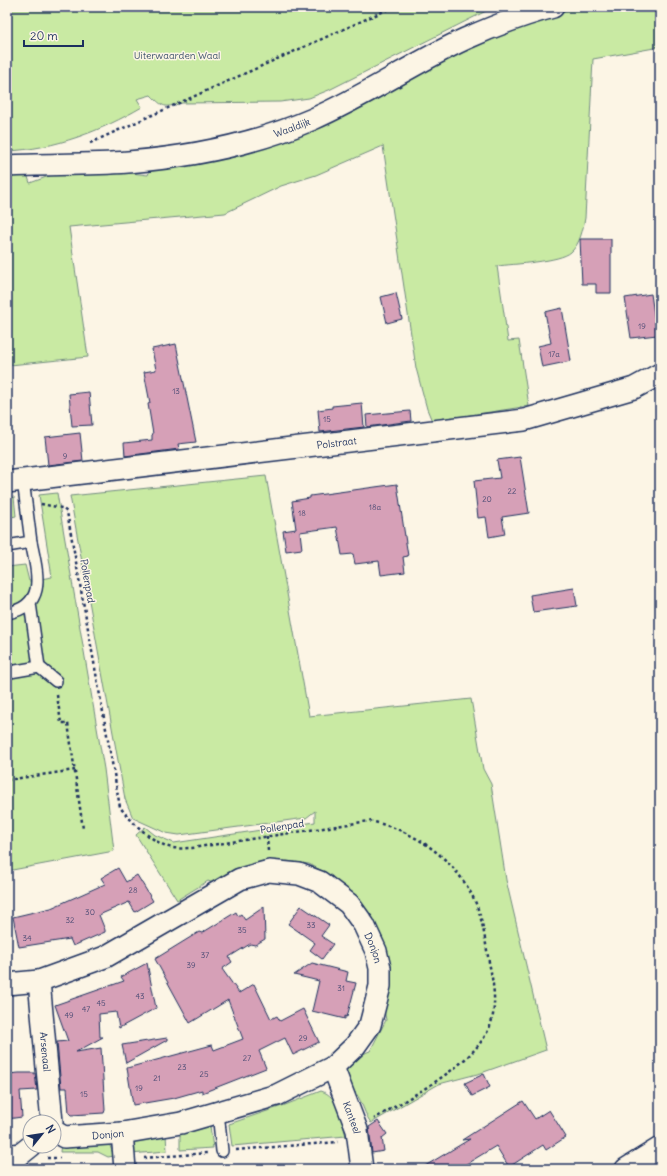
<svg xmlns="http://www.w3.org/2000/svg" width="667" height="1176" font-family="Delius,sans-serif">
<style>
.green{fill:#c9eaa3;stroke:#728c80}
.building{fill:#d6a0b7;stroke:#1b2f5e}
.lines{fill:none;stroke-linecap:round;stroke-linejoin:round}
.lane-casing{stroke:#1b2f5e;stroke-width:14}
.street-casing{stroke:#1b2f5e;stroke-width:24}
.path{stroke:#1b2f5e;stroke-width:2.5;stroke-dasharray:3 3;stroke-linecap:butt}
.lane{stroke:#fcf5e5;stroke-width:11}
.street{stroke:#fcf5e5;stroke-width:21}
.labels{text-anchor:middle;stroke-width:3;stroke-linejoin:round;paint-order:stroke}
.number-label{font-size:8px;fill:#4a4b74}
.park-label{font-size:10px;fill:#3e546c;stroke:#fcf5e5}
.street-label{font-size:10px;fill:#1b2f5e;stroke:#fcf5e5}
</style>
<rect width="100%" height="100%" fill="#fcf5e5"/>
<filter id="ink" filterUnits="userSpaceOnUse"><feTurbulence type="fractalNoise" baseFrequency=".025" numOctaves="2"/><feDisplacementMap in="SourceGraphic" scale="8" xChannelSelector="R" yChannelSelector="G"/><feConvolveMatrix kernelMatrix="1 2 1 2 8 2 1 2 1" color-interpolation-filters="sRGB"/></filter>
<g filter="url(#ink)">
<!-- green -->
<g class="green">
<path d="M7,7H494L329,90L309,98L280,102L182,103C164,108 164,108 151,95L137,99L142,107C101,131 55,149 7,151Z"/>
<path d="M577,7H660V47L593,59L585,218C583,229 580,244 571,252C560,262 513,264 497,266L508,341L519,340L529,406L432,421L427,409L416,368L383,146L316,175L281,186L225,213L69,227L88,357L10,365L7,342V172L26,171L30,183L63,171L105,170L148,175L152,165L169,163L423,67L546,15Z"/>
<path d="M266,476L309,716L471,699L483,769L491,784L506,880L546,1050L481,1073L439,1084L371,1123C361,1109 362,1093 346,1085C345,1069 345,1070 357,1060C362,1055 364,1053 370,1051L386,1020L384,1010L386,998L332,876L309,864L287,861L213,883L208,881L177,900L136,835L145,827L155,835L174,843L315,822V811L306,818L179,835L166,833L133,818L125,799L70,496Z"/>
<polygon points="57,493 104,769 114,851 7,871 7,567 25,565 29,581 52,577 39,495"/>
<polygon points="14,497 16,516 7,518 7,498"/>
<path d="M321,1091C339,1096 341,1120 346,1136L232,1146L229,1124L285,1105Z"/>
<polygon points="210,1126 213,1148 180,1150 180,1134"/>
<polygon points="166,1135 167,1151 130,1154 132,1141"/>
<polygon points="61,1141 108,1141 114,1156 108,1157 98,1152 60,1152"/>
</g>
<!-- building -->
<g class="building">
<polygon points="580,239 611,239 611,293 596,293 596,284 582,284"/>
<polygon points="396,293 402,319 387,323 381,297"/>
<polygon points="651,294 657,335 631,338 625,298"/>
<polygon points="562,308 571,361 542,367 538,346 551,343 545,312"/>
<polygon points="176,344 196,442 178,444 179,449 125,456 124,443 152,440 152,435 153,434 148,404 150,403 144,372 156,370 152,349"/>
<polygon points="89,392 92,425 72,426 69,394"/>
<polygon points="362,403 364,427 320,432 318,410 332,408 332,406"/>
<polygon points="410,411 411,421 367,427 366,415"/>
<polygon points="80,433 83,461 48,465 45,437"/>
<polygon points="520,457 529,513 502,517 505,534 489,537 486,517 478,518 474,481 500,478 497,460"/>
<polygon points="397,484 408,556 403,557 405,572 381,575 379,561 355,564 353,554 342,555 337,527 300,532 302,549 286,551 283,531 296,529 292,501 310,498 310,496"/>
<polygon points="574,588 577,606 533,612 530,595"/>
<polygon points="118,868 126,882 137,875 153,901 135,912 129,902 99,915 105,930 105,932 73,946 70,939 19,947 13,917 51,908 105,884 101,878"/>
<polygon points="301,906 329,925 321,936 333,944 322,959 310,950 315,943 288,924"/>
<polygon points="264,907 265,939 255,945 250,944 229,957 232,962 222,969 239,993 254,984 271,1019 277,1016 280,1021 303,1009 319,1042 293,1055 285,1038 259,1051 266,1068 202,1093 202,1090 174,1098 133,1105 127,1068 212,1045 214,1050 243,1039 228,1000 190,1023 155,959 199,932 202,933 236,912 238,916 241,914 245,920"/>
<polygon points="147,963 156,1008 119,1028 116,1012 99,1014 100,1037 103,1037 76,1052 101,1048 105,1110 104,1113 71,1115 69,1113 67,1088 61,1088 57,1042 68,1041 55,1005 124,981 121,977"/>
<polygon points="312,963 348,972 346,981 356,983 347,1017 345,1016 345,1019 312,1011 319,981 294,975"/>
<polygon points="167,1038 167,1040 126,1063 122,1045"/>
<polygon points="19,1073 35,1073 37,1090 20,1091 22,1117 7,1119 7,1074"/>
<polygon points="484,1074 490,1087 472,1096 465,1083"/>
<polygon points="523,1101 535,1119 549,1110 566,1137 546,1150 543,1145 509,1167 496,1146 458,1169 420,1169 470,1139 462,1140"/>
<polygon points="378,1121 387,1134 382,1138 384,1151 372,1153 369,1127"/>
</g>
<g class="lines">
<defs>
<g id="lane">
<polyline points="7,546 31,542 23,480"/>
<polyline points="30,603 39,667 56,681"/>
<path d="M7,613C48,606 37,572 31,542"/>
<polyline points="7,671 10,672 39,667"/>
<polyline points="218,1112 222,1151"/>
</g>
<g id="street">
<path id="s1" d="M7,166C47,164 88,165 128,162C190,157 255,144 313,119C366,96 413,63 465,39C494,26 523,15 553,7"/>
<path id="s2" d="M7,482L524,420L634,388L660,374"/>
<path id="s3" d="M39,981L52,1122"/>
<path id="s4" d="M7,984L39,981L105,957L240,879L269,871L299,874L320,882L349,904L364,925L376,951L380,968V986L370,1025L355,1046L333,1067L277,1095L181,1123L122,1133L64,1137L54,1131"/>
<path id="s5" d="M333,1067L357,1130L362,1169"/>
<polyline points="122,1133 125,1169"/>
<polyline points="7,1156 21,1154 31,1146"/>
<polyline points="626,1169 660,1148"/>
</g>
</defs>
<!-- lane casing -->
<use href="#lane" class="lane-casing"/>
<!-- street casing -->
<use href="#street" class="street-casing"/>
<!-- path -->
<g class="path">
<polyline points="90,143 393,7"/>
<path d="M41,504L62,508L67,512L120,807C130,821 155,845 173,848C179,849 186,848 192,848L369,821C412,829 453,857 473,897C483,917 485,941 489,962C494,986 499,1014 485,1036C464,1070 408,1098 374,1119"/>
<polyline points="57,695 61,723 68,723 83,829"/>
<polyline points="7,780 75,770"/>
<polyline points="267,836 268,851"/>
<polyline points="236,1150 338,1142"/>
<polyline points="47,1158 60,1158"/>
<polyline points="144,1158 207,1153"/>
</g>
<!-- lane -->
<use href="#lane" class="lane"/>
<!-- street -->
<use href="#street" class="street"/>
</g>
</g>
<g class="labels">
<!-- number labels -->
<g class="number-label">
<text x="642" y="329">19</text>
<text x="554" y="357">17a</text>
<text x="176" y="394">13</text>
<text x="327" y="422">15</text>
<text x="65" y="459">9</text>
<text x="512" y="494">22</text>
<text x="487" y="502">20</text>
<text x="375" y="510">18a</text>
<text x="302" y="516">18</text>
<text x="133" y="893">28</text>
<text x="90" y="915">30</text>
<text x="70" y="923">32</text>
<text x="311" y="928">33</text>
<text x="242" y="933">35</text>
<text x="27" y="941">34</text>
<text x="205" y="958">37</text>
<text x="191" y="968">39</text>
<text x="341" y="991">31</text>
<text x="140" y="999">43</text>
<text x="101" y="1006">45</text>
<text x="86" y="1012">47</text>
<text x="69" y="1018">49</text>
<text x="303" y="1041">29</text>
<text x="247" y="1061">27</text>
<text x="182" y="1070">23</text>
<text x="204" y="1077">25</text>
<text x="157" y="1081">21</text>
<text x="139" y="1091">19</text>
<text x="84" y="1097">15</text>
</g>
<!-- park labels -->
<g class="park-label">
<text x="177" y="59">Uiterwaarden Waal</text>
</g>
<!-- street labels -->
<g class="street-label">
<text dy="4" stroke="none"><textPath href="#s1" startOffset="289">Waaldijk</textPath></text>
<text dy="4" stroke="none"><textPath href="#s2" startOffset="332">Polstraat</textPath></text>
<text transform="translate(88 581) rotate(80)" y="4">Pollenpad</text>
<text transform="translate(282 826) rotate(-9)" y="4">Pollenpad</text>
<text dy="4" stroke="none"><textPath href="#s4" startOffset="428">Donjon</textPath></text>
<text dy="4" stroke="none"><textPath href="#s3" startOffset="71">Arsenaal</textPath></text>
<text dy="4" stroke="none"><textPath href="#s5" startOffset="54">Kanteel</textPath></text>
<text transform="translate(108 1134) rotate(-5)" y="4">Donjon</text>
</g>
</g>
<!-- margin -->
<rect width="667" height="1176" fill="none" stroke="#fcf5e5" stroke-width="24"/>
<rect x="12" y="12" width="643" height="1152" fill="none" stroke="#1b2f5e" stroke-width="1.5" filter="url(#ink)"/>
<!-- north arrow -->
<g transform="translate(42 1134) rotate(60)"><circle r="19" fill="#fcf5e5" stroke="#a2a6af"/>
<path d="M0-3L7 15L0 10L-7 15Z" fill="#1b2f5e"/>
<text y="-6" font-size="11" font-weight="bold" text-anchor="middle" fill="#1b2f5e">N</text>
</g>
<!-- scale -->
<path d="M24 40v6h59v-6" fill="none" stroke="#1b2f5e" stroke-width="2"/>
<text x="30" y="40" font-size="12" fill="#1b2f5e" stroke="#fcf5e5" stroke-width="3" paint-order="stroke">20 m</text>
</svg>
